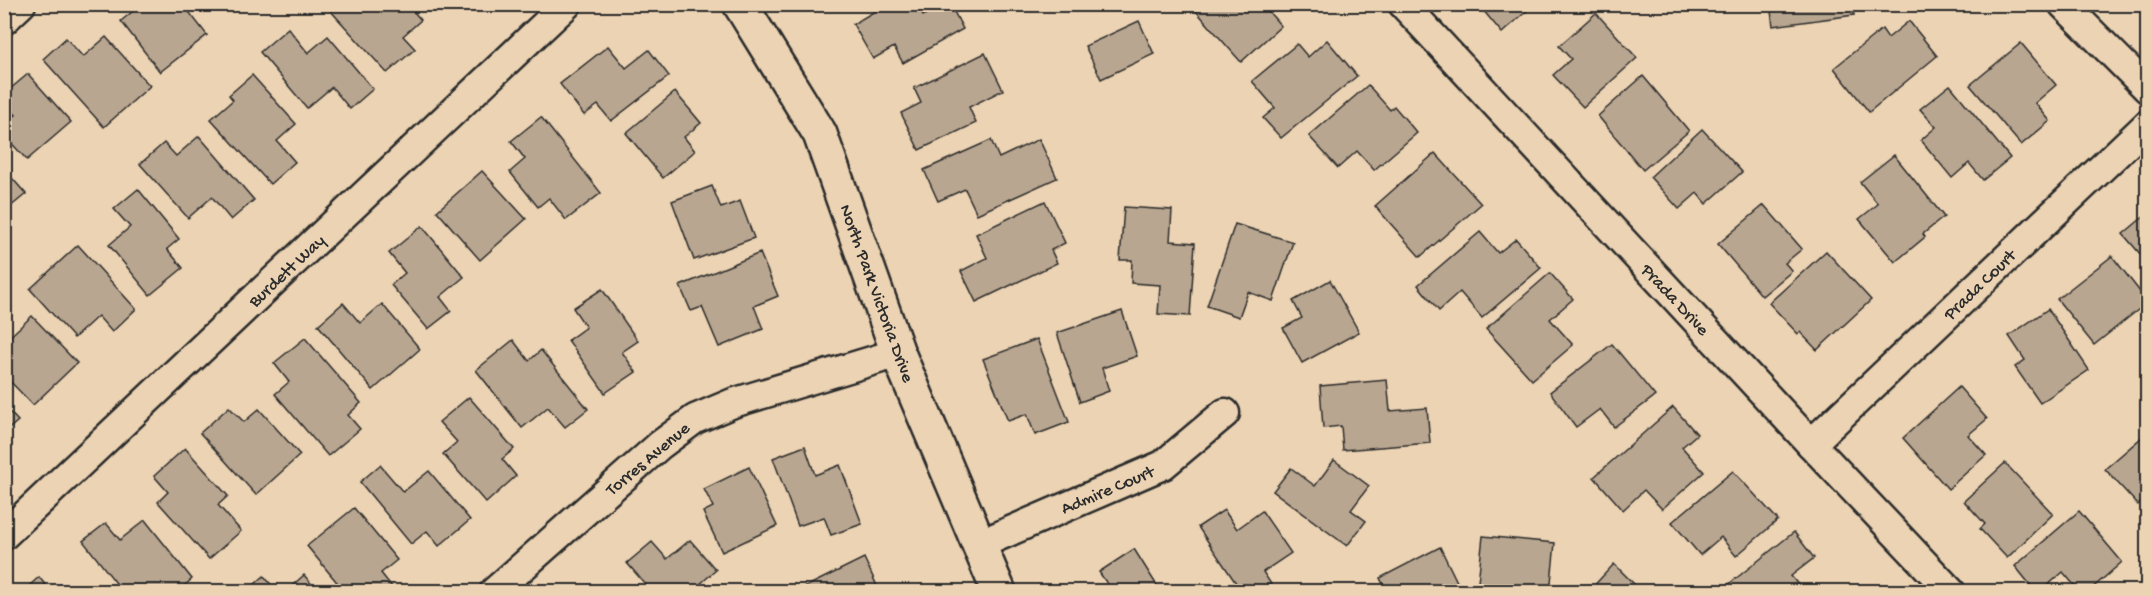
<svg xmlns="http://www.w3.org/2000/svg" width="2152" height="596" font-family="'Gochi Hand',sans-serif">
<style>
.building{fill:#b9a690;stroke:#2b2b2b;stroke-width:1.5}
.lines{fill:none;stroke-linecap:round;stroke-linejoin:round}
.minor-casing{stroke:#2b2b2b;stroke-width:33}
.secondary-casing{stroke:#2b2b2b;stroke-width:38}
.minor{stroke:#ebd3b3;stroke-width:28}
.secondary{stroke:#ebd3b3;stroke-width:33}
.labels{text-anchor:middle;stroke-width:4.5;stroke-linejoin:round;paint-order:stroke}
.street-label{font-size:18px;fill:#2b2b2b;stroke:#ebd3b3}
</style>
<rect width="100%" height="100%" fill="#ebd3b3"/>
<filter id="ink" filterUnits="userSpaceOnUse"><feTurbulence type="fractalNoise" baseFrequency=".0167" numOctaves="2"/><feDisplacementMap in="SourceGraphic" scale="12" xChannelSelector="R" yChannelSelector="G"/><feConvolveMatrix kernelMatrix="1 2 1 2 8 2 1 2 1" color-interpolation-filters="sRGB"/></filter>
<g filter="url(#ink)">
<!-- building -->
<g class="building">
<polygon points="138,4 183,4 207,35 160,72 121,21 139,6"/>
<polygon points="334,4 407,4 421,20 403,36 415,49 387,73 329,9"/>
<polygon points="887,4 917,4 923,16 943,4 950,4 963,29 903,63 894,47 873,59 853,24"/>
<polygon points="1202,4 1262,4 1281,26 1241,62 1196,11"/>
<polygon points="1478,4 1525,4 1529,9 1502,33"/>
<polygon points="1770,4 1853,4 1854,15 1773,26"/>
<polygon points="1596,13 1637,58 1583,107 1553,75 1571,59 1559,46"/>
<polygon points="1139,21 1154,54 1101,79 1085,46"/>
<polygon points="1909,21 1937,56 1869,112 1834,68 1882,29 1888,38"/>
<polygon points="288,28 308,53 328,36 373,89 350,109 332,87 307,108 260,52"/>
<polygon points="106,37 150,86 104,127 43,59 66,38 83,57"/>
<polygon points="1327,40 1357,76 1281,138 1263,118 1275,108 1252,81 1297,44 1308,57"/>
<polygon points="2021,43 2056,85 2035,103 2050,121 2021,145 1970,85"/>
<polygon points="608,46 626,68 649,50 669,76 611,121 598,105 584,115 560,84"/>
<polygon points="985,53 1003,90 969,107 976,123 919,150 901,113 921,103 914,88"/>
<polygon points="28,74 71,122 27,160 4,135 4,124 16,115 4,102 4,94"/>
<polygon points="252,75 296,124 277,141 295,162 270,184 211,119 233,100 229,95"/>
<polygon points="1643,76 1689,131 1643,170 1598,116"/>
<polygon points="1368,85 1390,110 1394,106 1417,133 1374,170 1357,151 1338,168 1309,136"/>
<polygon points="1950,85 2010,158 1983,180 1969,163 1952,178 1921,140 1936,127 1920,109"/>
<polygon points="675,92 701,123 684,137 695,151 663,178 626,133"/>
<polygon points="541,117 601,193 566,220 549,198 538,207 510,172 525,159 511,141"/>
<polygon points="1702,129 1742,172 1706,204 1697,193 1679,209 1650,177"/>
<polygon points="199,136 254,200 231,220 212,197 188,218 140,164 164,143 176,156"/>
<polygon points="1039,139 1057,178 977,214 965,189 938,201 924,170 991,140 999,158"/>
<polygon points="1435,153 1481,204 1420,257 1375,206"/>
<polygon points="1894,155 1944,217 1923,234 1925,237 1895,262 1859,219 1878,204 1860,182"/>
<polygon points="4,169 26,194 4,212"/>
<polygon points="482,171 526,219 480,260 437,211"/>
<polygon points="712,186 721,208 740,201 754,238 694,260 672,201"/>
<polygon points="138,189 179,239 167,249 183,268 150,295 109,245 130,227 114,209"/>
<polygon points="1045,201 1065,243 1051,250 1057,263 976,302 961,271 987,258 976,234"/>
<polygon points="1764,205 1802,249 1785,263 1792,271 1762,296 1718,244"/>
<polygon points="1124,207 1172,210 1170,241 1195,243 1190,316 1158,314 1160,285 1131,283 1132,260 1120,260"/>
<polygon points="2148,213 2148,263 2123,234"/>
<polygon points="1235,224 1293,242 1273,301 1248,292 1239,317 1207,306"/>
<polygon points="422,226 464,277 440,297 451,311 428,329 391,285 405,273 389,253"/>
<polygon points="1480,232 1498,253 1516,239 1541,268 1482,318 1460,292 1439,311 1418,285"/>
<polygon points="78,245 136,309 112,332 98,316 74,338 30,289"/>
<polygon points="1826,251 1871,300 1817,350 1800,332 1798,334 1769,303"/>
<polygon points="760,253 778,296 754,306 763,329 719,347 702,307 691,311 680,286"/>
<polygon points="2112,256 2148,302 2094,345 2057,299"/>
<polygon points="1550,273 1573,299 1550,319 1573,345 1532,380 1486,329"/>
<polygon points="1330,280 1359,332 1302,363 1283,328 1302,318 1293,301"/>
<polygon points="602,289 638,341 622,352 636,372 605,393 568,340 586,327 573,308"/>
<polygon points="343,303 360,323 382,304 420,349 373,390 318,325"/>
<polygon points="2048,309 2089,370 2040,403 2015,367 2025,360 2009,336"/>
<polygon points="1122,311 1137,356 1102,368 1109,391 1080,402 1057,333"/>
<polygon points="32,316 77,363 33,405 4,375 4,342"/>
<polygon points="305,338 361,403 348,415 360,429 328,456 275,394 289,382 274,363"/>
<polygon points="1037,339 1069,422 1035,435 1027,414 1008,421 983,359"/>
<polygon points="513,340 529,361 541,350 588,409 565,427 548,407 522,428 476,370"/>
<polygon points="1612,344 1655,396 1614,427 1600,409 1576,427 1550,392"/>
<polygon points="1387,380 1390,411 1427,408 1430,443 1343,450 1341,426 1323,428 1320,386"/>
<polygon points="1959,387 1987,419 1968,435 1986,455 1948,489 1903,438"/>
<polygon points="469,397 514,449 502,459 516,476 486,503 443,454 457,442 439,422"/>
<polygon points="4,406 18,421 4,433"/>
<polygon points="229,407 244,422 259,409 300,455 256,495 200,433"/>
<polygon points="1673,407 1697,434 1682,447 1704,472 1662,509 1644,490 1623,510 1594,477"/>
<polygon points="2148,432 2148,496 2138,505 2105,469"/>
<polygon points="805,446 815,475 840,465 862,524 831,535 824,517 798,526 773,458"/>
<polygon points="185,448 228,496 218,505 241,531 209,559 158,502 168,492 154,476"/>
<polygon points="1334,460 1369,486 1351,510 1366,521 1347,546 1273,491 1291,468 1315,486"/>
<polygon points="2005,463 2053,514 2007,558 1980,529 1985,524 1964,501"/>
<polygon points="380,465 403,492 429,471 470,520 439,546 427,531 411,544 360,482"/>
<polygon points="749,467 777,526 722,552 703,512 713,507 704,489"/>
<polygon points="1733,471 1778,520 1736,556 1721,537 1700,555 1672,522"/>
<polygon points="354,508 397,560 381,573 396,592 345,592 307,546"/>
<polygon points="1224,510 1237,529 1262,511 1291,553 1263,572 1271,584 1260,592 1242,592 1198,527"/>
<polygon points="2079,511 2122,562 2088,592 2080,592 2063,572 2040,592 2036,592 2015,566"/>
<polygon points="145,520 192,579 177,592 123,592 83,541 106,523 120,540"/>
<polygon points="1794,532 1814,558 1791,576 1804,592 1736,592 1729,584"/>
<polygon points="1483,536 1555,543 1550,592 1477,592"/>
<polygon points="690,540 716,570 691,592 652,592 627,563 652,542 667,559"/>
<polygon points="1440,547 1462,592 1387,592 1380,578"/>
<polygon points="1134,549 1161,592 1104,592 1110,588 1099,572"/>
<polygon points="864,558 878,588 870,592 795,592"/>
<polygon points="1614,564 1642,592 1588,592"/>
<polygon points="304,575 318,592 285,592"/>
<polygon points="264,576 277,592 246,592"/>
<polygon points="39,577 51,592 22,592"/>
</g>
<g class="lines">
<defs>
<g id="minor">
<polyline points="1403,4 1811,444 1951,592"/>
<polyline points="2063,4 2148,89"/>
<polyline points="4,20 21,4"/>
<polyline points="1811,444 2148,124"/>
<polyline points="4,535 567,4"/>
<polyline points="978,545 1163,465 1225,413"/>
<polyline points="494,592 660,445 695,419 733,403 898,353"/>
</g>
<polyline id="secondary" points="740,4 820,134 898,353 999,592"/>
</defs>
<!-- minor casing -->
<use href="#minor" class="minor-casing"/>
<!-- secondary casing -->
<use href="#secondary" class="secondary-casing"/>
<!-- minor -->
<use href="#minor" class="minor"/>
<!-- secondary -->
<use href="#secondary" class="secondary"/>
</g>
</g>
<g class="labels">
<!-- street labels -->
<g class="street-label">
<text transform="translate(286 270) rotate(-43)" y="6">Burdett Way</text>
<text transform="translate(1979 284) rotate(-44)" y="6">Prada Court</text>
<text transform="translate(878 293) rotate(70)" y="6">North Park Victoria Drive</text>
<text transform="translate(1676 299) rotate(47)" y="6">Prada Drive</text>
<text transform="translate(647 458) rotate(-40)" y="6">Torres Avenue</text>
<text transform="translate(1107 489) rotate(-23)" y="6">Admire Court</text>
</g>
</g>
<!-- margin -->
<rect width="2152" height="596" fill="none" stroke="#ebd3b3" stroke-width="24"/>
<rect x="12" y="12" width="2128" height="572" fill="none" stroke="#2b2b2b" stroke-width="2" filter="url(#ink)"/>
</svg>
